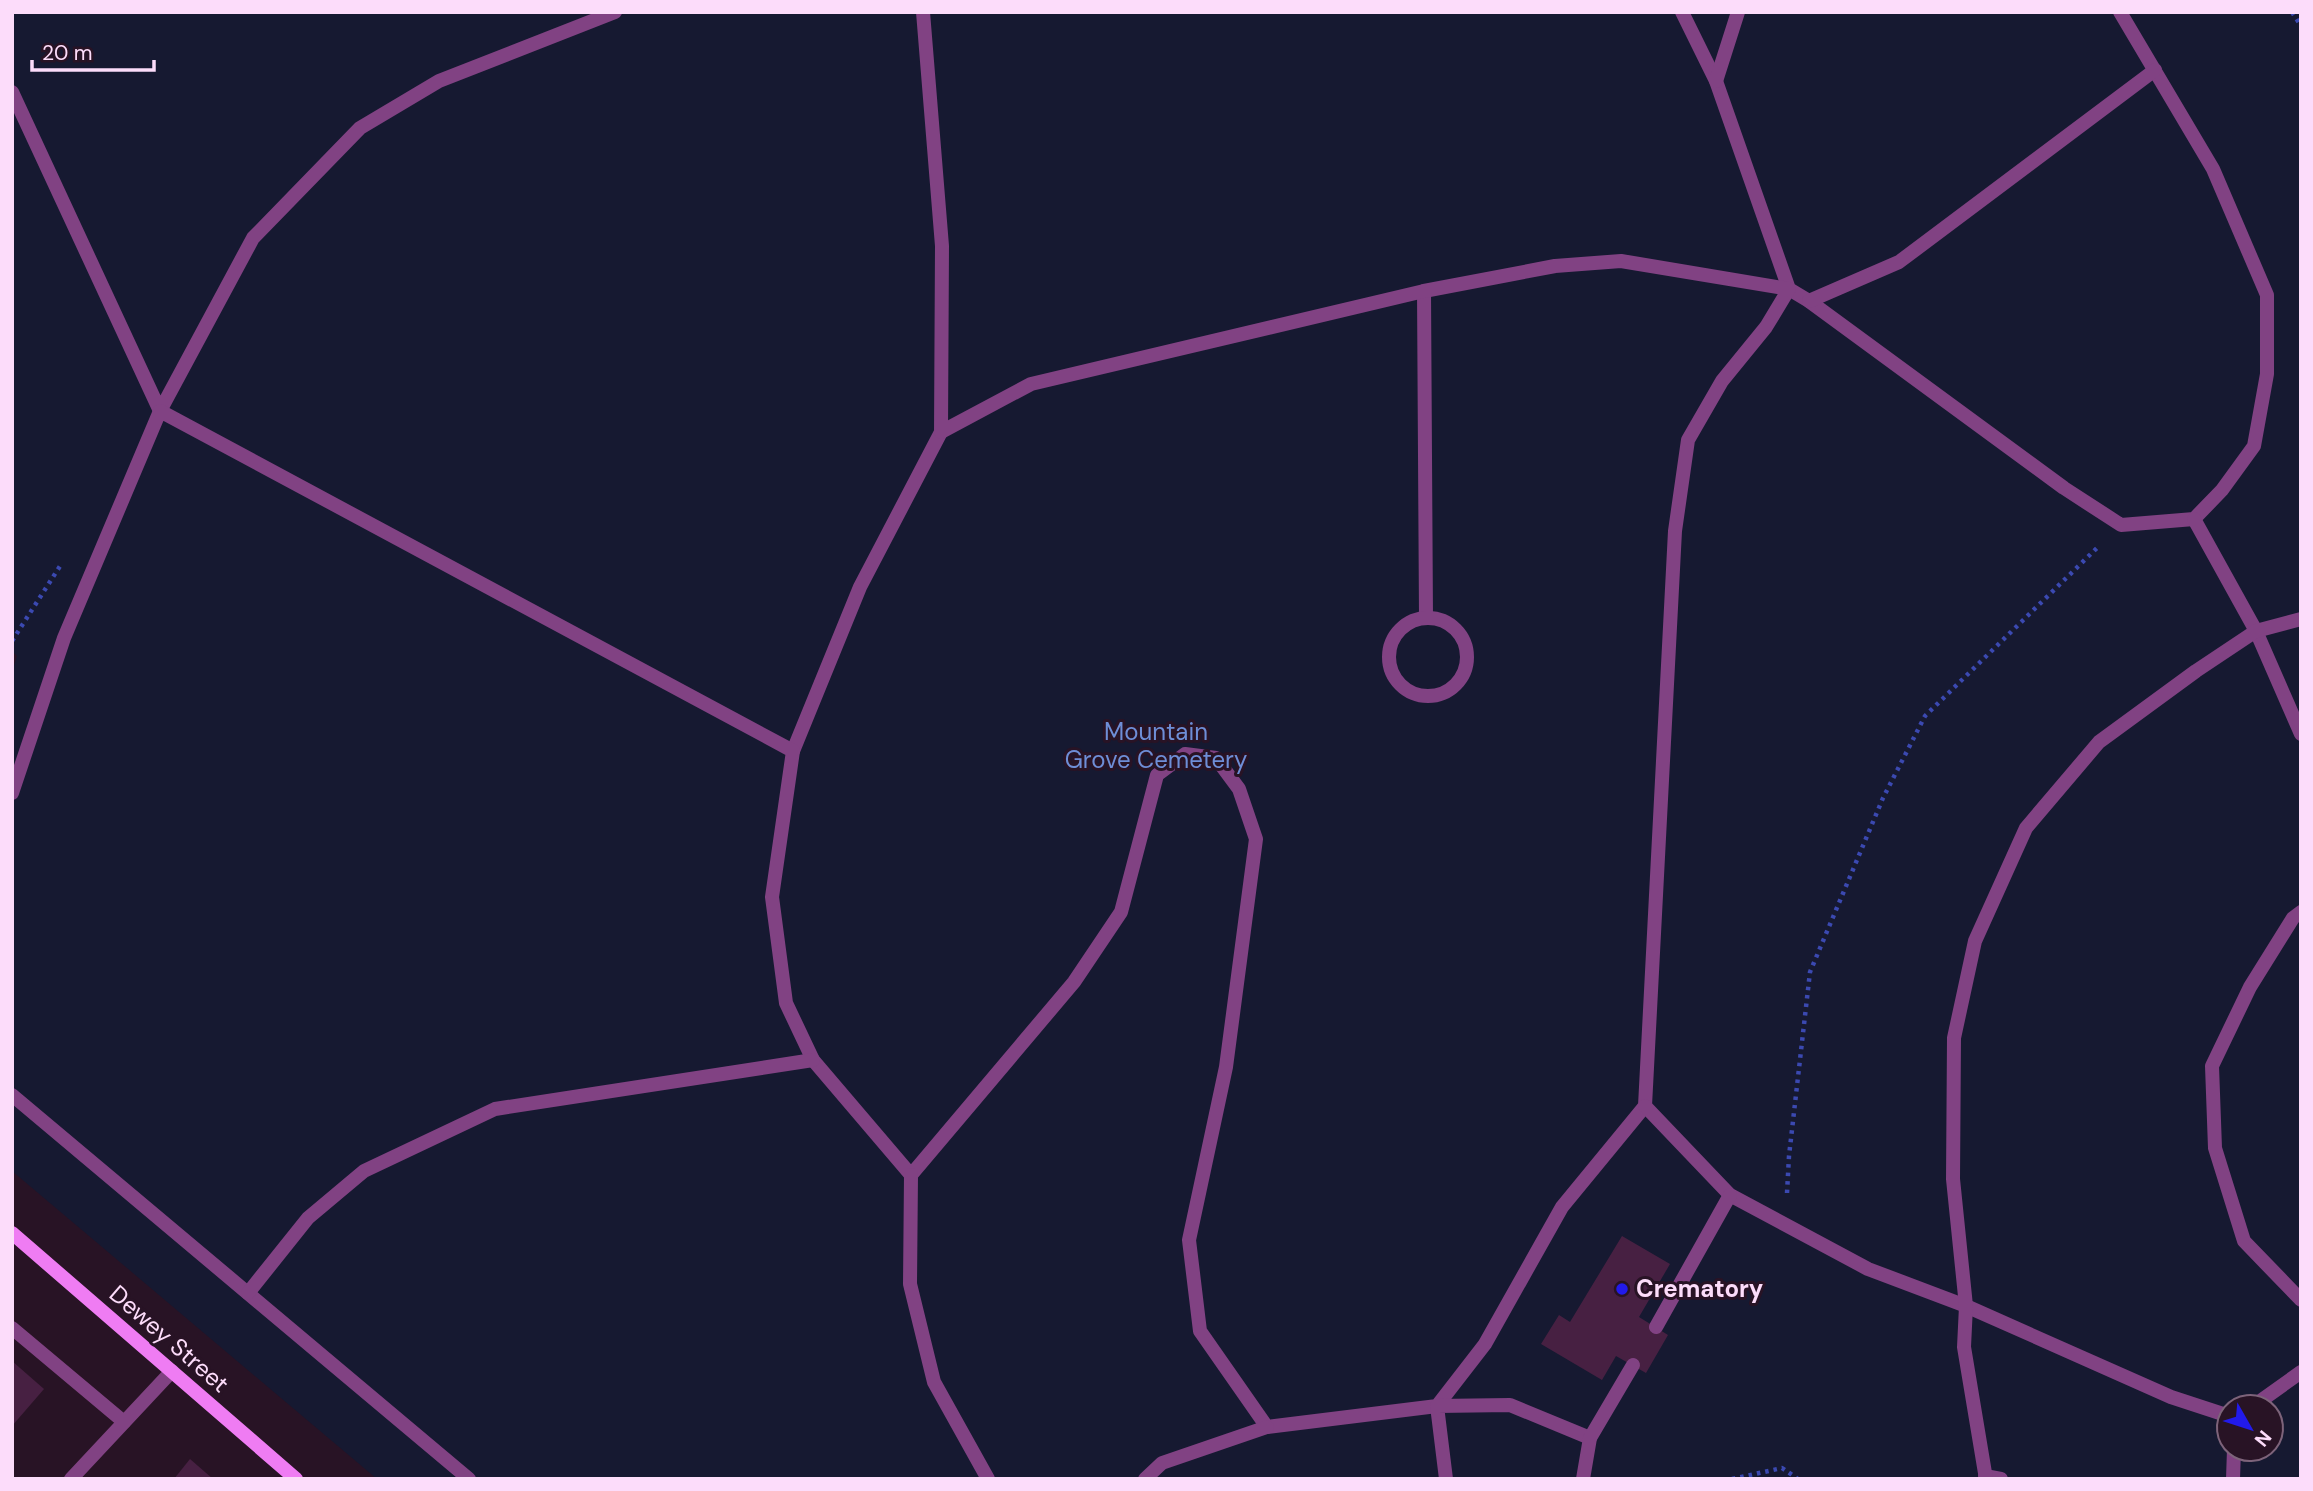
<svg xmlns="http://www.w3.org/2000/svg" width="2313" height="1491" font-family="'DM Sans',sans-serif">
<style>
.green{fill:#161931;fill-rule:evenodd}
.building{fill:#472042}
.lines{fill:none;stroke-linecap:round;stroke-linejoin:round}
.path{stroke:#3b49b1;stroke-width:4.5;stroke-dasharray:3.5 5;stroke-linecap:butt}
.service{stroke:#814283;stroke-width:14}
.secondary{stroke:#ef7cf3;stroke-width:14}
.poi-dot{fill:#221aeb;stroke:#281325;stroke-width:2.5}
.labels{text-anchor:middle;stroke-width:6;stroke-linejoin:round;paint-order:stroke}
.park-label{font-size:24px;fill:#6e8ed7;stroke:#281325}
.poi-label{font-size:24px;font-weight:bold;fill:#fcdcfa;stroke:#281325;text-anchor:start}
.street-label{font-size:24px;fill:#fcdcfa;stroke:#281325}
</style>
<rect width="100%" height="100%" fill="#281325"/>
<!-- green -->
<path class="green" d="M12,12H2301V1479H377L12,1171V672L17,656L12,651ZM2229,1407H2271V1449H2229Z"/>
<!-- building -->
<g class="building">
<polygon points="1622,1236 1670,1264 1639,1317 1668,1335 1646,1373 1616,1356 1602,1380 1541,1344 1559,1315 1570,1322"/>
<polygon points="12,1361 44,1389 12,1426"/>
<polygon points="190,1459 213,1479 174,1479"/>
</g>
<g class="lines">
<!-- path -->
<g class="path">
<polyline points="2292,12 2301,26"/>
<polyline points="12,641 62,563"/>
<polyline points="1787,1193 1789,1156 1810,972 1883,798 1925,716 2100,545"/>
<polyline points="1732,1479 1782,1468 1798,1479"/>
</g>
<!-- service -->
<g class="service">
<polyline points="1682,12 1716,81 1789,289 1809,301 2064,488 2121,525 2194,519 2222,490 2254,446 2267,374 2267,295 2213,169 2120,12"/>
<polyline points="1716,81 1738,12"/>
<polyline points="12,92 160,411 253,238 360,128 439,81 615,12"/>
<polyline points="1424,291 1426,618"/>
<polyline points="1809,301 1899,262 2155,70"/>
<polyline points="2194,519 2256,631 2301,734"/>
<circle cx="1428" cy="657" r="39"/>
<polyline points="793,751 860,587 941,432"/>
<polyline points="12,793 64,638 160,411 793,751 772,897 786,1003 813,1060 911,1175 1074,982 1121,912 1157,775 1185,754 1216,758 1239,789 1256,839 1226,1067 1189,1240 1200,1331 1267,1427 1437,1406 1485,1344 1562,1207 1645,1106 1675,531 1688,440 1722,381 1766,327 1789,289 1621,261 1555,266 1424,291 1031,384 941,432 942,246 923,12"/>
<polyline points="2301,912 2293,918 2250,987 2212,1066 2215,1148 2244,1241 2301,1300"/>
<polyline points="12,1095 469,1479"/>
<polyline points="1645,1106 1730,1195 1868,1269 1966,1306 2171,1397 2229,1416"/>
<polyline points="911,1175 910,1284 934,1382 988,1479"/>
<polyline points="248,1293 308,1218 364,1171 495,1109 813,1060"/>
<polyline points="1656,1327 1730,1195"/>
<polyline points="12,1328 124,1422"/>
<polyline points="2252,1407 2301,1372"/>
<polyline points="1985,1476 2001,1479"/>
<polyline points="71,1479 172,1371"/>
<polyline points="1145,1479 1162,1463 1267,1427"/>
<polyline points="1446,1479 1437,1406 1510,1405 1590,1438"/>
<polyline points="1583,1479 1590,1438 1633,1365"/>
<polyline points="1986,1479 1964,1347 1966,1306 1953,1179 1954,1038 1975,941 2026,828 2099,742 2196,671 2256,631 2301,619"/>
<polyline points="2233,1479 2234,1449"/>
</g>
<!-- secondary -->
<polyline class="secondary" points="12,1233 296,1479"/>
</g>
<!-- markers -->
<circle class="poi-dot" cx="1622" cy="1289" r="7"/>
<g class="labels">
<!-- park labels -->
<g class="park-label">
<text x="1156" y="740">Mountain<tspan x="1156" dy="28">Grove Cemetery</tspan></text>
</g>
<!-- poi labels -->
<g class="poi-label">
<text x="1636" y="1297">Crematory</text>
</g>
<!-- street labels -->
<g class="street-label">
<text transform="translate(169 1339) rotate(41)" y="8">Dewey Street</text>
</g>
</g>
<!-- border -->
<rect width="2313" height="1491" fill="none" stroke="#fcdcfa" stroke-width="28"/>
<!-- north arrow -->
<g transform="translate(2250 1428) rotate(129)"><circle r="33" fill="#281325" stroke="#7d637a" stroke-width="2"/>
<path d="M0-5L12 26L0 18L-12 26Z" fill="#221aeb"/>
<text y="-10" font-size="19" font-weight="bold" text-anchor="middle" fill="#fcdcfa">N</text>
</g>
<!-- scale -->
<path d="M32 60v10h122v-10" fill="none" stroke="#fcdcfa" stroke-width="3.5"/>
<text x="42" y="60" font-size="21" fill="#fcdcfa" stroke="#281325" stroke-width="5" paint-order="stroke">20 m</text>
</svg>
